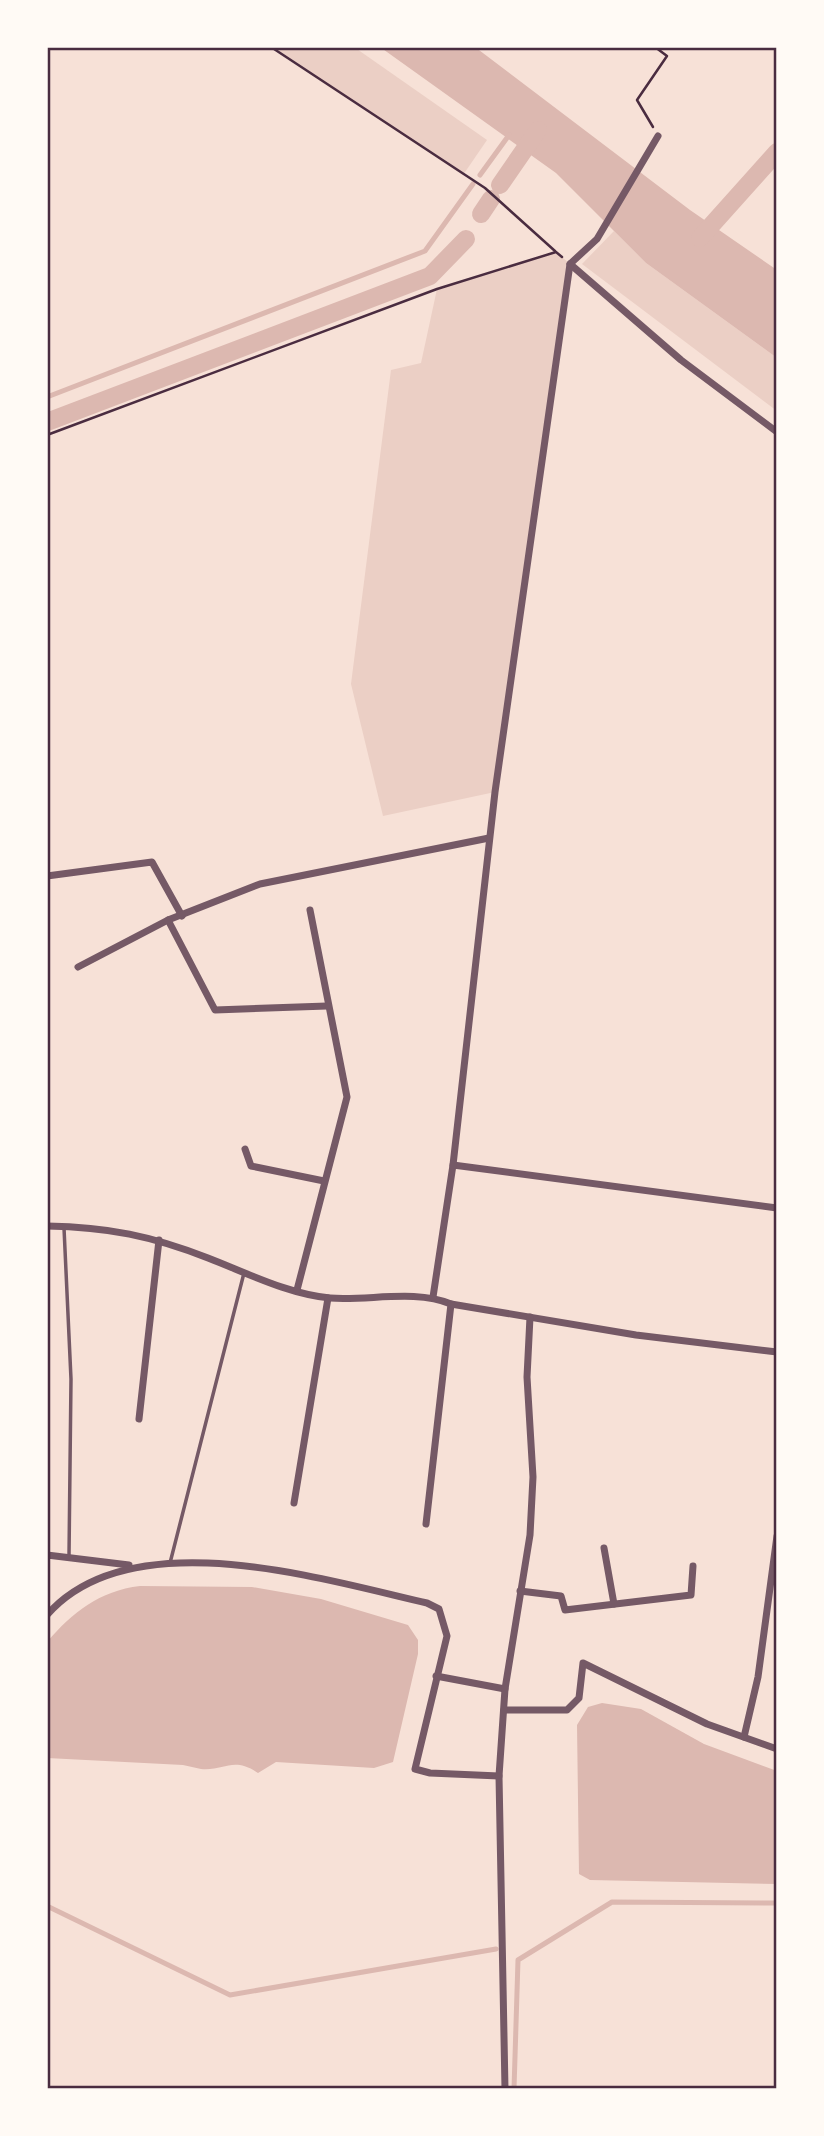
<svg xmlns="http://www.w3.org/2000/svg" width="824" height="2136" font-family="'Fira Sans',sans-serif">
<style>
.green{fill:#ebcfc5}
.water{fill:#dcb8b0}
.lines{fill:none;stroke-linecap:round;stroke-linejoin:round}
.stream{stroke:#dcb8b0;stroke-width:5}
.canal{stroke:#dcb8b0;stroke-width:18}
.path{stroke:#4a2c40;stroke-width:2.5}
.service{stroke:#755966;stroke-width:3.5}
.minor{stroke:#755966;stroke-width:7}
.neatline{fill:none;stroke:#4a2c40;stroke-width:2.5}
</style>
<rect width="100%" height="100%" fill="#f7e1d7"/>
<!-- green -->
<g class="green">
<polygon points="271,47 354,47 487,140 463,175"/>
<polygon points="614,231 646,263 777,358 777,411 582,264"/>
<polygon points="556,252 570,264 495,792 383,816 351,684 391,370 421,363 437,289"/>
</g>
<!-- water -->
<g class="water">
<polygon points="380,47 475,47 690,210 777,270 777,358 646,263 556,173"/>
<path d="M140,1586L252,1587L321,1599L408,1625L418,1640V1654L393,1762L374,1768L276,1762L258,1773C233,1756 225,1771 201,1769C195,1768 189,1766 183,1765L47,1758V1642C73,1612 99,1591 140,1586Z"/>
<polygon points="602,1703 641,1709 704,1744 777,1771 777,1884 590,1880 579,1874 577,1725 588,1707"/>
</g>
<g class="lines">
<!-- stream -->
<g class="stream">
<polyline points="480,175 509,135"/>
<polyline points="47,397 425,251 473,184"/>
<polyline points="47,1906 230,1995 496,1949"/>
<polyline points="514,2089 518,1960 612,1902 777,1903"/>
</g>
<!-- canal -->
<g class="canal">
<polyline points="500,185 538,130"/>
<polyline points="481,214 491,199"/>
<polyline points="700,238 777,152"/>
<polyline points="47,422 430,276 466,239"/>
</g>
<!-- path -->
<g class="path">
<polyline points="271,47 485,188 555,251"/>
<polyline points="653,127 637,100 667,56 655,47"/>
<polyline points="47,435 437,289 556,252 562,257"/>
</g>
<!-- service -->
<g class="service">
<polyline points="64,1228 71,1379 69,1556"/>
<polyline points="170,1563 244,1273"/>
</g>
<!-- minor -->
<g class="minor">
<polyline points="570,264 681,360 777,432"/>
<polyline points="47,876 152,862 182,916"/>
<polyline points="168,920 215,1010 327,1006"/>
<polyline points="78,967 168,920 260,884 489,838"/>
<polyline points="245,1149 251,1166 324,1181"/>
<polyline points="453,1165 777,1208"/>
<path d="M47,1226C108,1227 152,1236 208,1258C247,1273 288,1294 330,1298C369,1301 415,1289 451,1304L636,1335L777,1352"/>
<polyline points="297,1290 347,1097 310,910"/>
<polyline points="433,1297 453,1165 495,792 570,264 597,239 658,136"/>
<polyline points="139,1419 159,1240"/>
<polyline points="294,1503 328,1298"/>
<polyline points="426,1524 451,1304"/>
<polyline points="604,1548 614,1604"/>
<polyline points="47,1555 129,1565"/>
<polyline points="520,1591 561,1596 565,1610 691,1595 693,1566"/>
<path d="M47,1615C130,1520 322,1579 427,1603L439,1609L447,1636L415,1769L430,1773L499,1776"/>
<polyline points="436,1676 505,1689"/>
<polyline points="504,1710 567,1710 579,1698 583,1663 707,1724 777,1749"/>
<polyline points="744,1737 758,1677 777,1536"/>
<polyline points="505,2089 499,1776 505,1689 530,1535 533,1477 527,1377 530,1317"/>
</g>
</g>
<!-- border -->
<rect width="824" height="2136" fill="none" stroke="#fffaf5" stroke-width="98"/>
<rect x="49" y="49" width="726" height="2038" class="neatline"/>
</svg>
